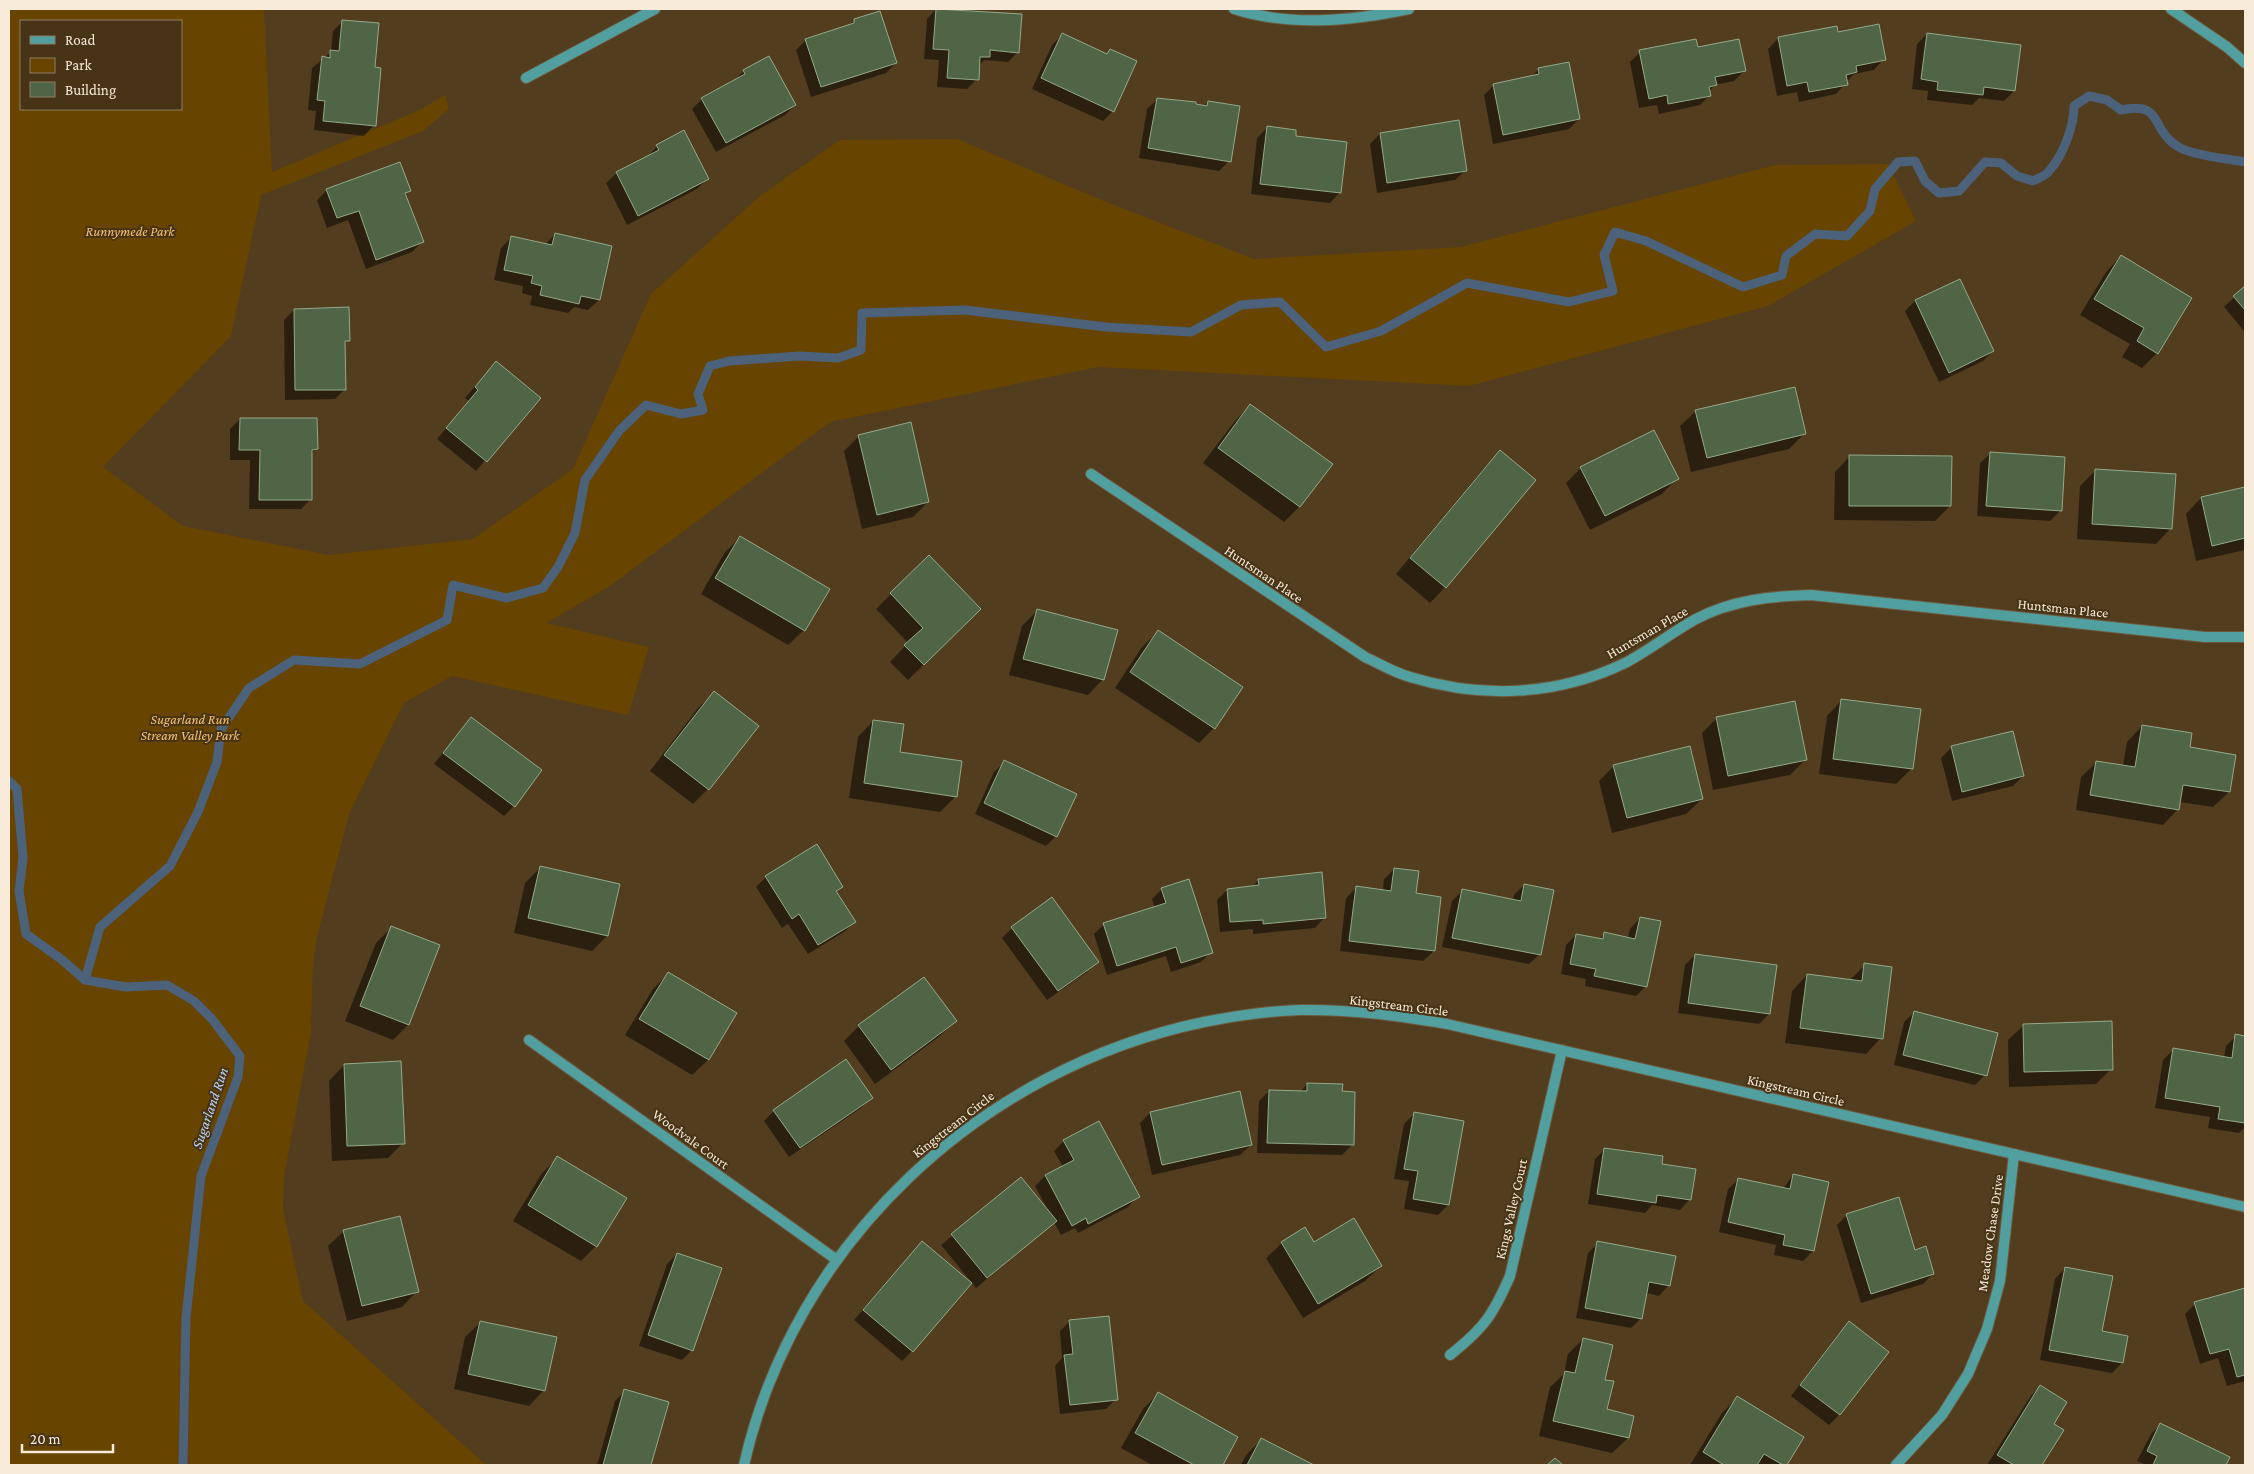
<svg xmlns="http://www.w3.org/2000/svg" width="2254" height="1474" font-family="'Crimson Pro',serif">
<style>
.green{fill:#674400;fill-rule:evenodd}
.shadow{fill:#0007}
.lines{fill:none;stroke-linecap:round;stroke-linejoin:round}
.stream{stroke:#4c627b;stroke-width:9}
.building{fill:#506446;stroke:#94aa89}
.minor-casing{stroke:#6d593d;stroke-width:12}
.minor{stroke:#519f9f;stroke-width:10}
.labels{text-anchor:middle;stroke-width:4;stroke-linejoin:round;paint-order:stroke}
.park-label{font-size:14px;font-style:italic;fill:#f7c174;stroke:#473315}
.street-label{font-size:14px;fill:#f8ebda;stroke:#473315}
.water-label{font-size:15px;font-style:italic;fill:#bbd6f9;stroke:#473315}
</style>
<rect width="100%" height="100%" fill="#523d1f"/>
<!-- green -->
<path class="green" d="M9,9H264L272,172L420,110L445,95L449,109L423,131L261,195L231,336L103,467L183,526L329,555L473,539L573,469L651,294L760,196L840,140L957,139L1106,202L1254,259L1461,247L1775,165L1888,164L1916,221L1768,306L1469,386L1098,367L830,422L610,586L546,623L649,647L628,715L452,676L404,703L349,814L317,937L313,964L311,1032L284,1176L283,1210L303,1301L486,1465H9ZM21,21H181V109H21Z"/>
<!-- shadow -->
<g class="shadow">
<polygon points="936,9 1021,15 1018,52 1008,62 984,60 978,67 977,79 967,89 937,87 939,60 924,59 927,19"/>
<polygon points="854,20 896,63 886,73 811,97 796,50 806,40 849,26"/>
<polygon points="343,21 373,68 374,125 364,136 314,130 316,111 308,110 312,68 331,52 333,31"/>
<polygon points="1837,34 1884,59 1874,70 1854,74 1836,94 1799,102 1797,92 1777,96 1768,49 1778,39"/>
<polygon points="1927,34 2014,91 2004,101 1979,98 1972,105 1927,100 1928,91 1912,89 1917,44"/>
<polygon points="1062,35 1106,55 1110,50 1113,111 1103,121 1032,89 1052,45"/>
<polygon points="1697,49 1744,71 1734,81 1715,85 1709,91 1710,95 1700,105 1659,114 1657,105 1639,108 1630,62 1640,52"/>
<polygon points="1538,70 1579,119 1569,129 1493,144 1484,95 1494,85 1531,77"/>
<polygon points="744,71 795,105 785,115 716,152 692,109 702,99 734,81"/>
<polygon points="1158,99 1204,106 1208,102 1229,161 1219,171 1139,158 1147,109"/>
<polygon points="1267,128 1340,192 1330,203 1251,194 1257,138"/>
<polygon points="1380,134 1466,170 1455,180 1377,193 1370,144"/>
<polygon points="657,146 707,179 697,189 627,225 606,183 617,173 648,157"/>
<polygon points="327,190 409,190 405,195 422,242 412,252 366,269 348,220 327,228 317,200"/>
<polygon points="555,234 599,300 588,310 574,307 568,313 530,305 532,296 522,293 523,286 494,280 501,248 512,237 545,245"/>
<polygon points="2121,256 2157,353 2142,368 2122,357 2130,344 2080,315 2106,272"/>
<polygon points="1959,280 1993,351 1983,361 1939,382 1905,311 1915,301"/>
<polygon points="2245,287 2245,332 2224,307"/>
<polygon points="294,310 348,340 344,345 345,389 335,399 285,400 284,320"/>
<polygon points="496,362 539,398 476,471 437,439 469,401 465,398"/>
<polygon points="1250,405 1331,464 1299,507 1284,522 1203,463 1235,421"/>
<polygon points="1696,411 1805,433 1789,449 1691,472 1680,426"/>
<polygon points="240,419 316,449 311,454 311,499 301,509 249,509 250,460 230,460 230,429"/>
<polygon points="859,436 928,502 913,517 862,529 844,451"/>
<polygon points="1500,452 1534,480 1445,587 1430,603 1396,574 1485,467"/>
<polygon points="1991,453 2060,511 2050,521 1977,516 1980,463"/>
<polygon points="1850,456 1950,506 1935,521 1834,520 1835,472"/>
<polygon points="1581,468 1677,478 1662,494 1590,530 1566,483"/>
<polygon points="2095,471 2171,528 2156,544 2077,539 2080,486"/>
<polygon points="2245,489 2245,550 2196,561 2186,514 2201,498"/>
<polygon points="741,537 804,630 788,645 701,594 725,552"/>
<polygon points="891,594 964,625 908,680 890,662 908,643 876,609"/>
<polygon points="1037,611 1103,679 1088,695 1009,675 1022,626"/>
<polygon points="1158,632 1214,728 1199,743 1115,688 1142,647"/>
<polygon points="714,693 708,789 693,804 650,771 698,708"/>
<polygon points="1842,700 1911,769 1896,784 1819,774 1827,716"/>
<polygon points="471,718 514,806 504,816 434,764"/>
<polygon points="1717,718 1806,759 1790,775 1713,790 1702,733"/>
<polygon points="873,721 898,753 956,796 940,812 849,798 858,737"/>
<polygon points="2142,726 2188,748 2235,756 2229,792 2213,807 2179,802 2178,809 2163,825 2076,810 2081,777 2097,762 2123,766 2127,742"/>
<polygon points="1951,748 2023,776 2013,786 1952,801 1941,758"/>
<polygon points="1005,762 1056,836 1046,846 975,814 994,772"/>
<polygon points="1614,766 1702,799 1686,814 1612,833 1599,781"/>
<polygon points="541,867 607,936 592,951 514,933 525,883"/>
<polygon points="1394,869 1415,895 1434,951 1423,961 1340,951 1346,898 1356,888 1383,891 1384,879"/>
<polygon points="766,877 842,886 836,892 854,922 844,932 808,954 788,924 782,928 756,887"/>
<polygon points="1259,880 1325,917 1315,928 1253,934 1253,929 1220,932 1217,900 1227,890 1252,887"/>
<polygon points="1524,885 1540,954 1529,964 1442,947 1452,901 1462,891 1513,901 1514,895"/>
<polygon points="1162,889 1211,952 1201,962 1171,972 1166,956 1107,975 1094,934 1104,924 1155,908 1152,899"/>
<polygon points="1640,918 1646,986 1636,996 1585,986 1586,979 1561,974 1566,945 1576,935 1598,940 1605,934 1628,938 1630,929"/>
<polygon points="392,927 408,1025 393,1040 345,1021 376,943"/>
<polygon points="1012,928 1097,961 1087,972 1047,1000 1002,938"/>
<polygon points="1695,955 1769,1014 1759,1024 1678,1013 1685,965"/>
<polygon points="1865,965 1881,1038 1866,1054 1785,1043 1792,991 1807,975 1849,981"/>
<polygon points="669,973 736,1013 708,1060 692,1075 625,1035 653,989"/>
<polygon points="924,978 955,1021 940,1036 875,1084 844,1041 859,1026"/>
<polygon points="1915,1012 1985,1075 1975,1085 1894,1065 1904,1022"/>
<polygon points="2024,1025 2111,1069 2096,1084 2009,1087 2008,1040"/>
<polygon points="2236,1036 2245,1037 2245,1127 2239,1133 2208,1128 2210,1117 2155,1108 2163,1060 2173,1050 2224,1058 2226,1046"/>
<polygon points="344,1065 403,1143 388,1158 332,1161 329,1081"/>
<polygon points="1307,1084 1341,1093 1352,1145 1342,1155 1257,1153 1259,1101 1269,1091 1300,1092"/>
<polygon points="871,1098 861,1108 789,1157 764,1121 774,1111"/>
<polygon points="1150,1113 1251,1145 1240,1155 1152,1175 1140,1123"/>
<polygon points="1414,1114 1448,1205 1438,1215 1404,1209 1409,1181 1394,1179 1404,1124"/>
<polygon points="1064,1141 1138,1196 1128,1207 1078,1233 1075,1228 1061,1235 1054,1222 976,1288 941,1245 1021,1179 1047,1208 1035,1186 1045,1176 1063,1167 1054,1151"/>
<polygon points="1605,1149 1661,1165 1690,1199 1680,1210 1652,1205 1645,1213 1588,1204 1595,1159"/>
<polygon points="558,1158 596,1246 581,1261 513,1221 542,1173"/>
<polygon points="1793,1175 1813,1251 1803,1261 1774,1255 1776,1245 1719,1232 1728,1189 1739,1179 1783,1189"/>
<polygon points="1847,1215 1914,1251 1933,1274 1923,1284 1861,1303 1837,1225"/>
<polygon points="344,1231 417,1291 402,1307 347,1321 328,1246"/>
<polygon points="1282,1243 1313,1244 1381,1266 1365,1281 1303,1318 1266,1258"/>
<polygon points="1598,1243 1669,1285 1659,1296 1646,1293 1641,1318 1631,1328 1576,1318 1588,1253"/>
<polygon points="912,1253 912,1351 902,1361 854,1320"/>
<polygon points="677,1254 692,1350 682,1360 639,1346 667,1264"/>
<polygon points="2065,1268 2101,1332 2122,1363 2112,1373 2040,1360 2055,1279"/>
<polygon points="2244,1289 2245,1381 2227,1386 2218,1358 2200,1364 2185,1314 2195,1304"/>
<polygon points="1070,1321 1116,1399 1106,1409 1060,1414 1055,1366 1062,1358 1060,1331"/>
<polygon points="481,1322 544,1390 529,1406 454,1389 465,1337"/>
<polygon points="1849,1323 1839,1415 1829,1425 1791,1396 1839,1333"/>
<polygon points="1583,1339 1603,1381 1606,1410 1628,1438 1612,1453 1539,1436 1550,1387 1564,1374 1568,1354"/>
<polygon points="2040,1387 2052,1424 2062,1430 2040,1465 1987,1465 2030,1397"/>
<polygon points="625,1391 667,1403 650,1465 597,1465 615,1401"/>
<polygon points="1158,1394 1237,1438 1221,1465 1152,1465 1121,1448 1143,1409"/>
<polygon points="1737,1398 1802,1437 1785,1465 1690,1465 1722,1413"/>
<polygon points="2161,1424 2228,1458 2224,1465 2146,1465 2137,1461 2151,1434"/>
<polygon points="1262,1439 1312,1465 1241,1465 1246,1455"/>
</g>
<g class="lines">
<!-- stream -->
<g class="stream">
<polyline points="9,781 17,789 23,858 19,891 26,934 61,959 85,980 126,987 167,985 194,1001 212,1019 240,1056 238,1077 201,1176 186,1318 183,1465"/>
<path d="M85,980L100,927L170,866L198,812L217,762L221,729L249,688L294,660L360,664L447,620L453,585L507,598L543,588L558,567L575,533L585,480L619,431L646,405L681,414L703,410L698,394L710,366L729,361L799,356L838,358L861,350L862,313L965,310L1106,327L1191,332L1241,305L1280,302L1326,347L1381,331L1467,283L1569,302L1613,291L1604,255L1615,232L1646,241L1743,287L1782,275L1786,256L1815,234L1847,236L1870,211L1875,189L1898,162L1915,161L1925,181L1939,193L1959,191L1985,162L2001,163L2017,176L2033,181C2038,178 2046,176 2049,171C2063,156 2074,126 2074,106L2089,96L2107,100L2121,110C2164,101 2150,129 2177,146C2189,155 2229,159 2245,162"/>
</g>
</g>
<!-- building -->
<g class="building">
<polygon points="936,9 1022,14 1019,53 990,50 990,57 980,57 979,80 947,78 949,50 933,49"/>
<polygon points="880,11 897,63 821,87 805,39 854,23 854,19"/>
<polygon points="342,20 379,23 375,67 381,68 376,126 323,121 325,101 317,100 322,56 330,58 330,50 339,51"/>
<polygon points="1879,24 1886,60 1856,66 1857,72 1846,75 1848,85 1809,92 1807,82 1787,86 1778,37 1837,26 1838,32"/>
<polygon points="1062,33 1107,54 1110,49 1137,61 1114,112 1041,78"/>
<polygon points="1927,33 2021,45 2015,91 1984,87 1983,95 1937,90 1938,82 1921,79"/>
<polygon points="1696,39 1698,47 1739,39 1746,71 1715,77 1717,85 1709,87 1711,96 1668,104 1667,95 1649,99 1639,50"/>
<polygon points="769,56 796,105 726,143 701,98 745,74 743,70"/>
<polygon points="1569,62 1580,119 1503,135 1493,84 1539,74 1538,68"/>
<polygon points="1157,98 1196,102 1196,104 1207,106 1208,101 1240,106 1231,162 1148,148"/>
<polygon points="1459,120 1467,171 1387,183 1380,133"/>
<polygon points="1267,126 1296,130 1296,136 1347,142 1341,193 1260,184"/>
<polygon points="684,130 709,179 638,216 616,172 659,150 656,145"/>
<polygon points="400,162 411,191 405,193 424,242 376,260 359,211 337,218 326,189"/>
<polygon points="555,233 612,246 600,300 581,296 579,304 540,295 542,286 531,283 533,276 504,270 511,236 552,245"/>
<polygon points="2121,255 2192,298 2158,354 2137,341 2144,328 2094,299"/>
<polygon points="1960,279 1994,351 1949,373 1915,300"/>
<polygon points="2245,286 2245,310 2233,296"/>
<polygon points="349,307 350,341 345,341 346,390 295,390 294,309"/>
<polygon points="496,361 541,398 487,462 446,428 478,390 475,387"/>
<polygon points="1795,387 1806,434 1707,458 1695,410"/>
<polygon points="1250,404 1333,464 1300,507 1218,448"/>
<polygon points="240,418 317,418 318,449 312,450 312,500 259,500 260,450 239,450"/>
<polygon points="911,422 929,502 877,515 858,435"/>
<polygon points="1654,430 1679,479 1605,516 1580,467"/>
<polygon points="1500,450 1536,480 1446,588 1410,558"/>
<polygon points="1990,452 2065,457 2062,511 1986,506"/>
<polygon points="1849,455 1952,456 1951,506 1849,506"/>
<polygon points="2095,469 2176,474 2172,529 2092,524"/>
<polygon points="2245,487 2245,538 2212,546 2201,497"/>
<polygon points="740,536 830,589 805,631 715,578"/>
<polygon points="929,555 981,609 924,665 904,645 923,628 890,593"/>
<polygon points="1037,609 1118,630 1104,680 1023,659"/>
<polygon points="1158,630 1243,687 1215,729 1130,672"/>
<polygon points="714,691 759,726 709,790 664,755"/>
<polygon points="1841,699 1921,709 1913,769 1833,759"/>
<polygon points="1795,701 1807,760 1728,776 1716,717"/>
<polygon points="471,717 542,770 515,807 443,753"/>
<polygon points="873,720 904,724 900,752 962,761 957,797 864,783"/>
<polygon points="2142,725 2192,733 2190,747 2236,755 2230,792 2183,785 2179,810 2090,795 2096,761 2135,767"/>
<polygon points="2013,731 2024,776 1962,792 1951,746"/>
<polygon points="1690,746 1703,799 1627,818 1613,765"/>
<polygon points="1004,760 1077,794 1057,837 984,803"/>
<polygon points="817,844 843,887 836,891 856,922 818,945 799,914 792,919 765,876"/>
<polygon points="540,866 620,884 608,936 528,918"/>
<polygon points="1394,868 1419,871 1416,893 1441,897 1435,951 1349,941 1356,886 1391,891"/>
<polygon points="1322,872 1326,918 1263,924 1263,920 1230,922 1227,889 1259,885 1258,879"/>
<polygon points="1189,879 1213,953 1181,963 1176,947 1117,966 1103,923 1166,903 1161,888"/>
<polygon points="1524,884 1554,890 1541,955 1452,938 1462,889 1521,901"/>
<polygon points="1052,897 1099,962 1058,991 1011,927"/>
<polygon points="1640,917 1661,921 1647,987 1594,976 1596,969 1570,964 1576,934 1603,939 1604,932 1635,939"/>
<polygon points="391,926 440,945 409,1025 360,1006"/>
<polygon points="1695,954 1777,965 1770,1014 1688,1003"/>
<polygon points="1864,963 1892,967 1883,1039 1800,1028 1807,974 1862,981"/>
<polygon points="668,972 737,1013 709,1060 639,1019"/>
<polygon points="924,977 957,1021 891,1070 858,1025"/>
<polygon points="1914,1011 1998,1033 1987,1076 1903,1055"/>
<polygon points="2112,1021 2113,1070 2024,1072 2023,1024"/>
<polygon points="2235,1034 2245,1036 2245,1123 2218,1119 2220,1107 2165,1098 2173,1048 2232,1058"/>
<polygon points="846,1059 873,1098 800,1148 773,1110"/>
<polygon points="401,1061 405,1144 347,1146 344,1064"/>
<polygon points="1307,1083 1343,1084 1342,1091 1355,1092 1354,1145 1267,1143 1269,1090 1307,1091"/>
<polygon points="1240,1091 1252,1145 1162,1165 1150,1112"/>
<polygon points="1414,1112 1464,1121 1449,1205 1413,1199 1418,1171 1404,1169"/>
<polygon points="1099,1121 1140,1197 1088,1224 1086,1218 1072,1226 1045,1175 1074,1160 1063,1140"/>
<polygon points="1604,1148 1663,1156 1662,1164 1696,1169 1691,1200 1657,1195 1656,1203 1597,1194"/>
<polygon points="557,1156 627,1198 597,1247 528,1205"/>
<polygon points="1793,1174 1829,1182 1814,1251 1783,1245 1785,1235 1728,1222 1738,1178 1790,1189"/>
<polygon points="1021,1177 1057,1221 987,1278 951,1234"/>
<polygon points="1899,1197 1915,1250 1926,1246 1934,1274 1871,1294 1846,1214"/>
<polygon points="400,1216 419,1292 362,1306 343,1230"/>
<polygon points="1354,1218 1382,1266 1318,1304 1281,1242 1305,1227 1314,1242"/>
<polygon points="922,1241 972,1283 913,1352 863,1310"/>
<polygon points="1597,1241 1676,1256 1670,1286 1649,1282 1642,1319 1585,1308"/>
<polygon points="677,1253 722,1268 693,1351 648,1335"/>
<polygon points="2065,1267 2113,1276 2102,1331 2128,1336 2123,1363 2049,1350"/>
<polygon points="2245,1288 2245,1375 2237,1377 2229,1349 2210,1354 2194,1302"/>
<polygon points="1109,1316 1118,1400 1070,1405 1064,1355 1073,1354 1069,1320"/>
<polygon points="480,1321 557,1337 545,1391 468,1374"/>
<polygon points="1849,1321 1889,1352 1840,1415 1800,1385"/>
<polygon points="1583,1338 1613,1345 1605,1380 1614,1381 1607,1409 1634,1416 1629,1438 1553,1421 1565,1371 1575,1373"/>
<polygon points="2040,1385 2067,1402 2054,1424 2064,1430 2042,1465 2014,1465 1997,1455"/>
<polygon points="624,1389 669,1402 651,1465 603,1465"/>
<polygon points="1158,1392 1238,1437 1223,1465 1194,1465 1135,1433"/>
<polygon points="1737,1396 1804,1437 1787,1465 1783,1465 1764,1454 1757,1465 1724,1465 1703,1452"/>
<polygon points="2160,1423 2230,1457 2226,1465 2153,1465 2157,1456 2147,1451"/>
<polygon points="1261,1438 1314,1465 1247,1465"/>
<polygon points="1555,1458 1563,1465 1547,1465"/>
</g>
<g class="lines">
<defs>
<g id="minor">
<path d="M1234,9C1291,27 1351,21 1409,9"/>
<polyline points="2171,9 2227,47 2245,63"/>
<polyline points="526,78 655,9"/>
<path d="M1091,474L1365,657C1380,664 1395,673 1410,677C1482,699 1557,696 1625,663C1650,650 1672,632 1696,619C1732,600 1771,596 1811,595L2205,637H2245"/>
<polyline points="529,1040 837,1260"/>
<path d="M1450,1355C1484,1328 1493,1315 1510,1276L1562,1050"/>
<path d="M744,1465C794,1242 982,1068 1204,1022C1235,1016 1268,1011 1300,1010C1350,1009 1398,1016 1447,1024L2245,1207"/>
<polyline points="1896,1465 1942,1415 1968,1374 1987,1329 2000,1281 2014,1154"/>
</g>
</defs>
<!-- minor casing -->
<use href="#minor" class="minor-casing"/>
<!-- minor -->
<use href="#minor" class="minor"/>
</g>
<g class="labels">
<!-- park labels -->
<g class="park-label">
<text x="130" y="236">Runnymede Park</text>
<text x="190" y="724">Sugarland Run<tspan x="190" dy="16">Stream Valley Park</tspan></text>
</g>
<!-- street labels -->
<g class="street-label">
<text transform="translate(1264 574) rotate(34)" y="5">Huntsman Place</text>
<text transform="translate(2063 608) rotate(6)" y="5">Huntsman Place</text>
<text transform="translate(1647 632) rotate(-30)" y="5">Huntsman Place</text>
<text transform="translate(1399 1005) rotate(7)" y="5">Kingstream Circle</text>
<text transform="translate(1796 1090) rotate(13)" y="5">Kingstream Circle</text>
<text transform="translate(953 1124) rotate(-38)" y="5">Kingstream Circle</text>
<text transform="translate(691 1139) rotate(36)" y="5">Woodvale Court</text>
<text transform="translate(1511 1209) rotate(-77)" y="5">Kings Valley Court</text>
<text transform="translate(1990 1233) rotate(-82)" y="5">Meadow Chase Drive</text>
</g>
<!-- water labels -->
<g class="water-label">
<text transform="translate(210 1108) rotate(-71)" y="5">Sugarland Run</text>
</g>
</g>
<!-- border -->
<rect width="2254" height="1474" fill="none" stroke="#f8ebda" stroke-width="20"/>
<!-- legend -->
<rect x="20" y="20" width="162" height="90" fill="#473315" stroke="#8e7d64"/>
<rect x="30" y="36" width="25" height="8" fill="#519f9f" stroke="#8e7d64"/>
<text x="65" y="45" font-size="15" fill="#f8ebda">Road</text>
<rect x="30" y="58" width="25" height="15" fill="#674400" stroke="#8e7d64"/>
<text x="65" y="70" font-size="15" fill="#f8ebda">Park</text>
<rect x="30" y="82" width="25" height="15" fill="#506446" stroke="#8e7d64"/>
<text x="65" y="95" font-size="15" fill="#f8ebda">Building</text>
<!-- scale -->
<path d="M22 1444v8h91v-8" fill="none" stroke="#f8ebda" stroke-width="2.5"/>
<text x="30" y="1444" font-size="15" fill="#f8ebda" stroke="#473315" stroke-width="4" paint-order="stroke">20 m</text>
</svg>
